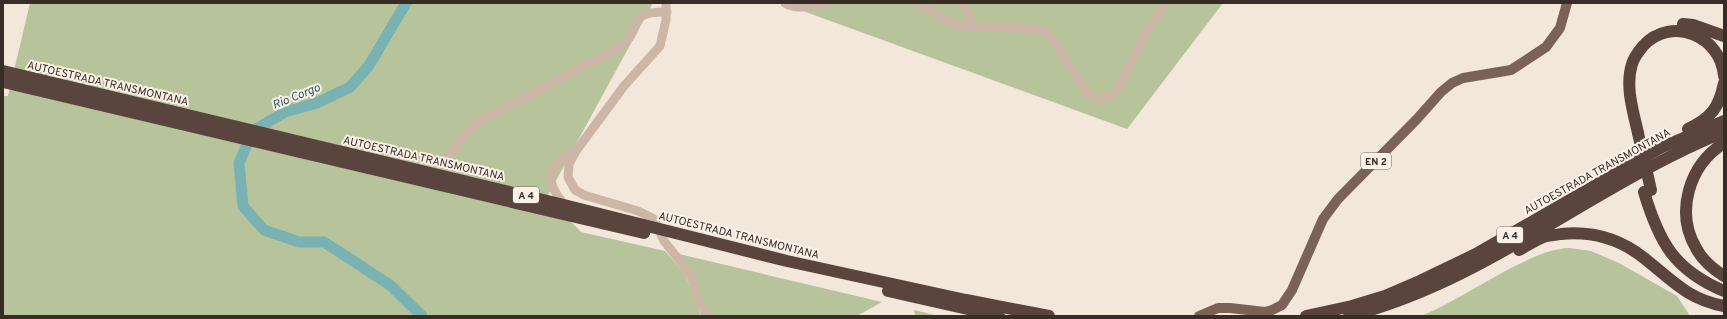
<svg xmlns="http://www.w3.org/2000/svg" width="1727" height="319" font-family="Overpass,sans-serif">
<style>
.green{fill:#b7c39a}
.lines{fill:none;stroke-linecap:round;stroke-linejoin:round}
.river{stroke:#78b2b2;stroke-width:11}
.minor{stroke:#ccb6a6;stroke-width:9}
.major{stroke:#7b6258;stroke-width:10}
.highway{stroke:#59453e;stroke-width:12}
.highway-bridge{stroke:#59453e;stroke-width:12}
.labels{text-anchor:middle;stroke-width:4;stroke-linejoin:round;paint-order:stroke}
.shield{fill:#fbf1e8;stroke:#726761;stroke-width:1}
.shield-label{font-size:10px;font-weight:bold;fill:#382c27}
.street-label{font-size:11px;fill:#382c27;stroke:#fbf1e8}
.water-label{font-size:12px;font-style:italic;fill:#1a5a5c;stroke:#fbf1e8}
</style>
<rect width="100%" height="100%" fill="#f3e7db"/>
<!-- green -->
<g class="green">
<polygon points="30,3 653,3 547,197 581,232 665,251 685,274 701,316 3,316 3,96 8,96"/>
<polygon points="781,3 1223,3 1127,129"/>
<path d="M1569,248L1591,251L1619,263L1677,296L1690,316H1421C1455,302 1486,280 1519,264C1536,256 1550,249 1569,248Z"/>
<polygon points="679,254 882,302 857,316 711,316 699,291 693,271"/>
<polygon points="914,310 939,316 915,316"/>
</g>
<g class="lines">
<!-- river -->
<polyline class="river" points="406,3 368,67 350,87 317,103 285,112 253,131 239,163 243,206 264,230 299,242 324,242 390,285 422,316"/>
<!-- minor -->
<g class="minor">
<polyline points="666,3 666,20 660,46 624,86 576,151 569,164 568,177 575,190 584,195 638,211 654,219 664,241 690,274 701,305 707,316"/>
<path d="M785,3C797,11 814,5 828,3"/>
<path d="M916,3L952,23L961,26L1036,29L1045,31L1051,36L1088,94C1097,101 1108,99 1116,92C1124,84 1127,68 1132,59C1142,40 1154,21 1165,3"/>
<polyline points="963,3 974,27"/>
<path d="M440,168L467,132L480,121L622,46C644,27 626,11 667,12"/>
<path d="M561,200C543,178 550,161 576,151"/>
</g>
<!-- major -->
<polyline class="major" points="1199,316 1218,308 1230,308 1265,312 1272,310 1282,305 1292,290 1323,219 1338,199 1417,119 1441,92 1452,83 1463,78 1511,70 1546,47 1560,28 1567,3"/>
<!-- highway -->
<g class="highway">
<polyline points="1683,24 1693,25 1724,36"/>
<path d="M1688,129C1711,118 1719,108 1724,83"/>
<path d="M1638,133C1633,111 1625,86 1632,64C1634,57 1639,51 1643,46C1672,15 1721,36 1724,76"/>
<path d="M1724,143C1689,165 1675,212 1696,248C1702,260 1713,269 1724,276"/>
<path d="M1644,192C1659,242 1674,270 1724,291"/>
<path d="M1519,250C1528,245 1537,239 1546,236C1551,235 1557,235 1561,234C1591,231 1620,239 1644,258C1672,280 1687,299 1724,306"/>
<polyline points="1306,316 1352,306 1385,296 1420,281 1476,254 1660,148 1724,121"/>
<path d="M1349,316C1485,282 1595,184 1724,132"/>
</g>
<!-- highway-bridge -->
<g class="highway-bridge">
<polyline points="3,71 560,204 787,261 966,300 1049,316"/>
<polyline points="3,82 644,233"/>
<polyline points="1638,133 1651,190"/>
<polyline points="888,291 999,316"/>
</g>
</g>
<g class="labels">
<!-- shield labels -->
<g class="shield">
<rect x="1361" y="153" width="30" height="16" rx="3"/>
<rect x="513" y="187" width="26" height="16" rx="3"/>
<rect x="1497" y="227" width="26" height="16" rx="3"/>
</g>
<g class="shield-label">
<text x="1376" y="165">EN 2</text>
<text x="526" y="199">A 4</text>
<text x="1510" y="239">A 4</text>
</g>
<!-- street labels -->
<g class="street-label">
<text transform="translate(108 83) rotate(13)" y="4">AUTOESTRADA TRANSMONTANA</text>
<text transform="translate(424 158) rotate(13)" y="4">AUTOESTRADA TRANSMONTANA</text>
<text transform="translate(1597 171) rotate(-29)" y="4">AUTOESTRADA TRANSMONTANA</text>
<text transform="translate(739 235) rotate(14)" y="4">AUTOESTRADA TRANSMONTANA</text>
</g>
<!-- water labels -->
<g class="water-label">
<text transform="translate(296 96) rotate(-22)" y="4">Rio Corgo</text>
</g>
</g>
<!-- border -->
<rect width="1727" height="319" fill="none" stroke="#382c27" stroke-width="8"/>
</svg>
